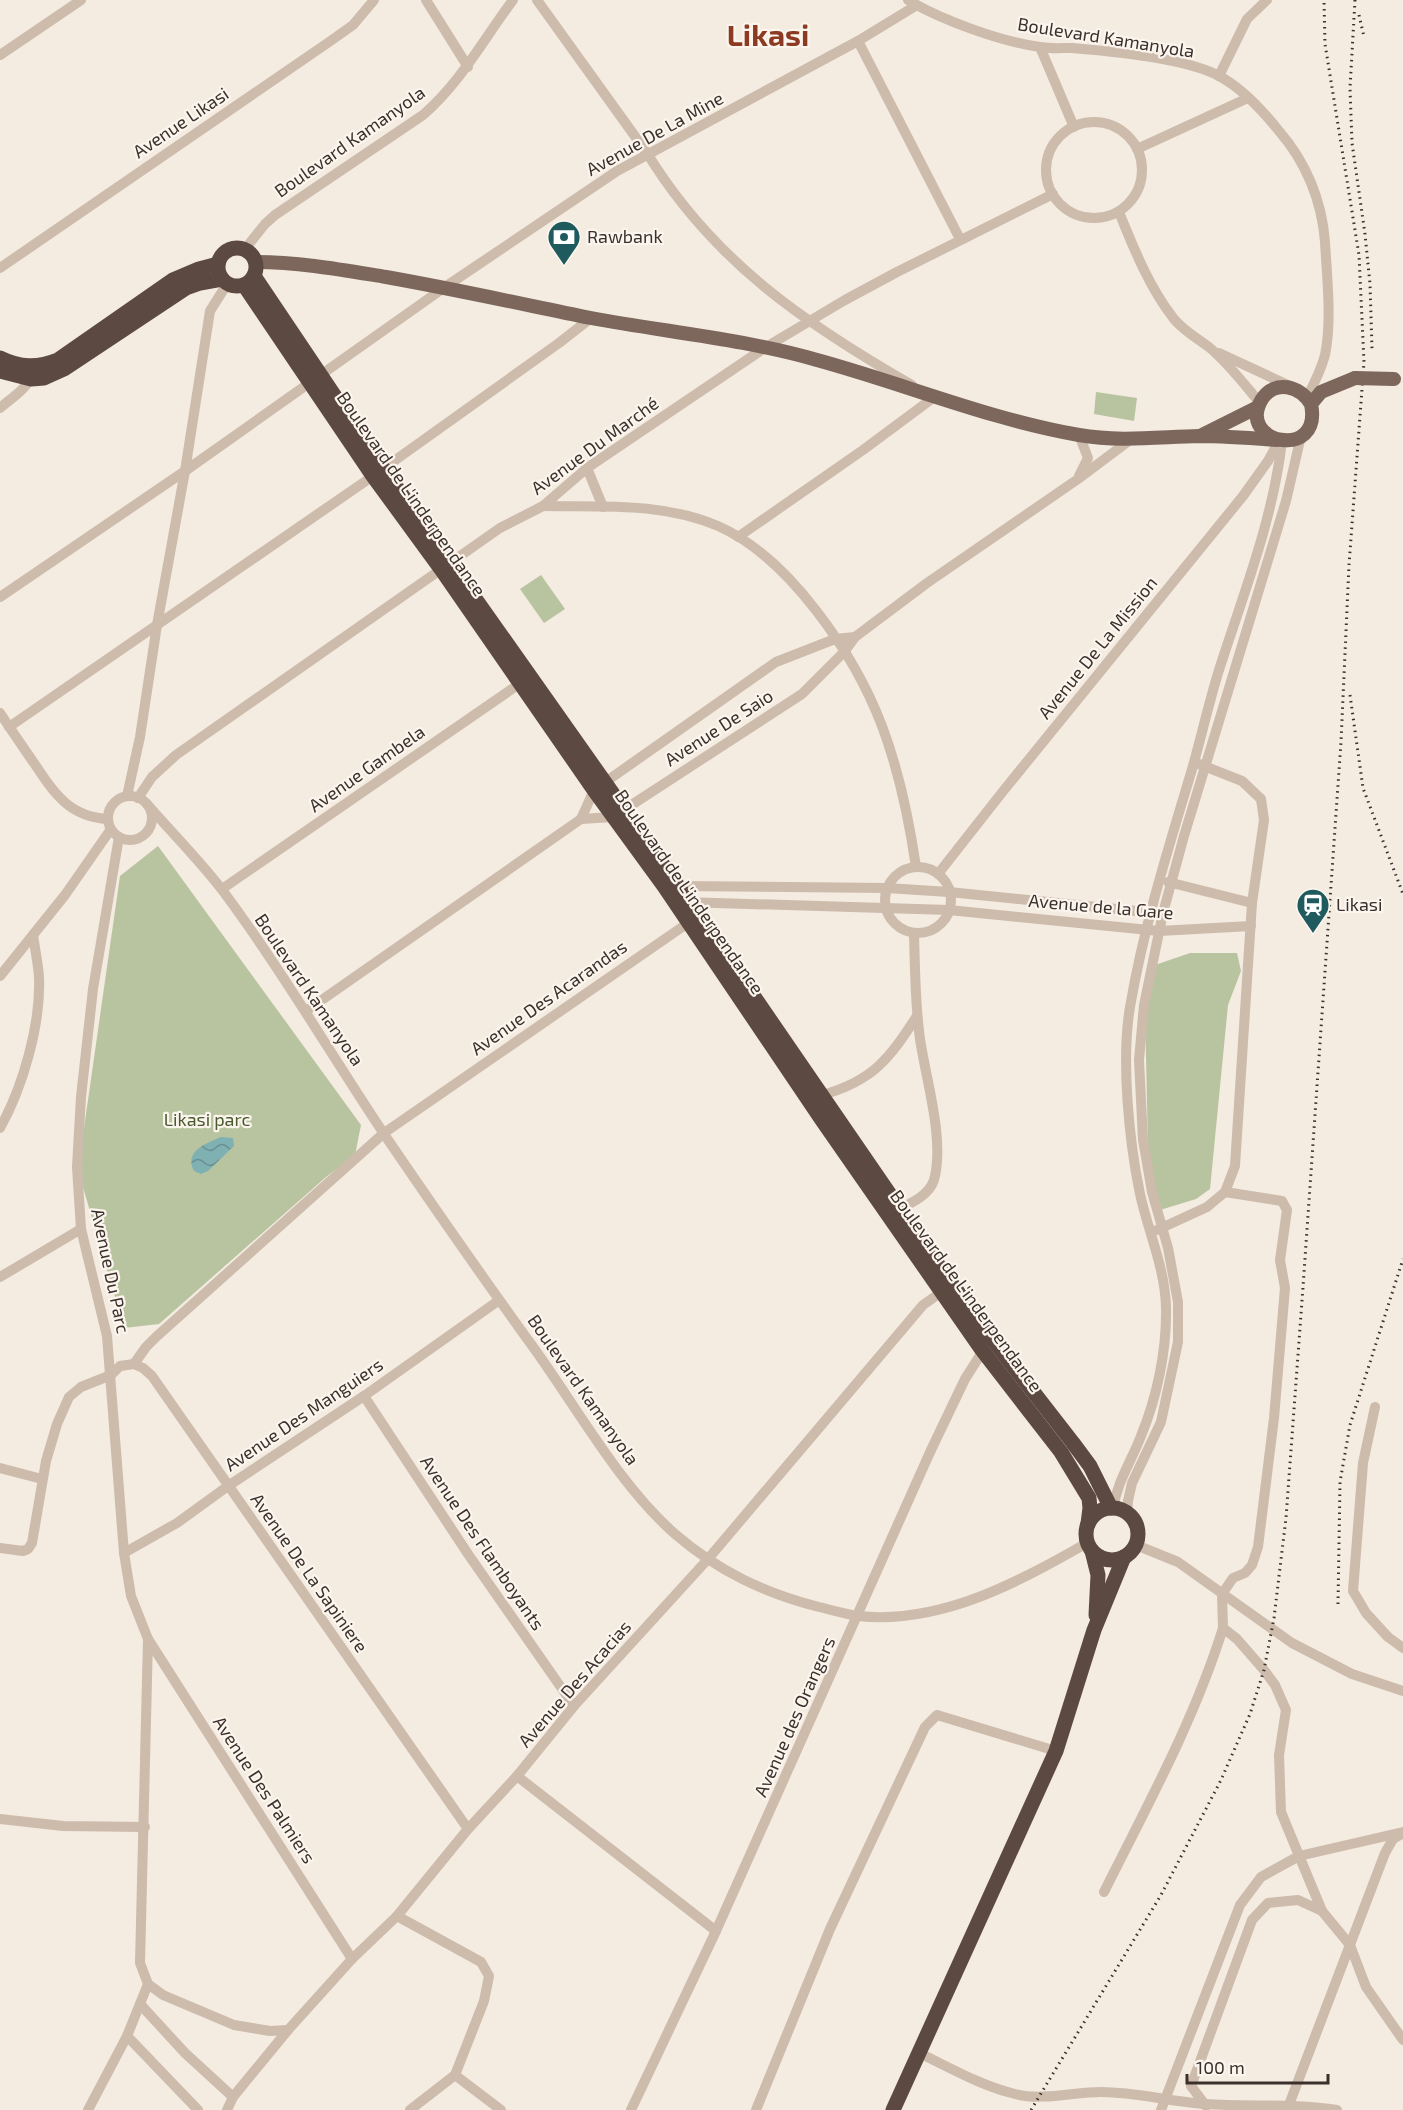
<svg xmlns="http://www.w3.org/2000/svg" width="1403" height="2110" font-family="'Exo 2',sans-serif">
<style>
.park{fill:#b8c4a0}
.water{fill:url(#water-waves)}
.lines{fill:none;stroke-linecap:round;stroke-linejoin:round}
.minor{stroke:#cdbbac;stroke-width:10}
.major{stroke:#7d675c;stroke-width:14}
.highway{stroke:#5c4a42;stroke-width:15}
.rail{stroke:#3b302b;stroke-width:3;stroke-dasharray:1.5 4.5;stroke-linecap:butt}
.major-bridge{stroke:#7d675c;stroke-width:14}
.labels{text-anchor:middle;stroke-width:4.5;stroke-linejoin:round;paint-order:stroke}
.street-label{font-size:18px;fill:#3b302b;stroke:#fbf5ee}
.poi-label{font-size:18px;fill:#3b302b;stroke:#fbf5ee;text-anchor:start}
.park-label{font-size:18px;fill:#4a5a2e;stroke:#fbf5ee}
.town-label{font-size:30px;font-weight:bold;fill:#8c3b22;stroke:#fbf5ee}
</style>
<defs>
<pattern id="water-waves" width="16" height="10" patternUnits="userSpaceOnUse" patternTransform="scale(1.5)"><rect width="16" height="10" fill="#7fb0b2"/><path d="M0 5q4-4 8 0t8 0" fill="none" stroke="#699091"/></pattern>
</defs>
<rect width="100%" height="100%" fill="#f4ebe1"/>
<!-- park -->
<g class="park">
<polygon points="1096,392 1137,398 1134,421 1094,414"/>
<polygon points="541,575 565,609 544,623 520,589"/>
<polygon points="158,846 361,1125 355,1155 326,1177 159,1324 124,1328 78,1170 120,876"/>
<polygon points="1190,953 1237,953 1241,971 1228,1005 1210,1189 1196,1199 1160,1210 1148,1148 1145,1009 1155,965"/>
</g>
<!-- water -->
<path class="water" d="M221,1137L233,1138L234,1146L208,1171L201,1174L194,1171C184,1151 205,1144 221,1137Z"/>
<g class="lines">
<!-- minor -->
<g class="minor">
<polyline points="426,0 468,67"/>
<path d="M537,0L647,153C713,261 804,323 912,385"/>
<path d="M908,0C941,20 1002,42 1040,47C1051,49 1062,48 1072,48C1110,51 1186,58 1219,76C1242,88 1263,111 1279,131C1306,162 1322,201 1325,242C1327,277 1332,322 1325,355C1321,370 1314,384 1307,397"/>
<polyline points="858,41 960,239"/>
<polyline points="1040,47 1074,127"/>
<polyline points="0,55 81,0"/>
<polyline points="1219,76 1247,19 1267,0"/>
<circle cx="1094" cy="170" r="48"/>
<polyline points="1137,149 1248,98"/>
<path d="M1119,212C1134,249 1149,287 1174,319C1184,331 1197,338 1210,348C1229,364 1244,384 1260,403"/>
<path d="M245,249L265,224L275,215L423,115C461,82 483,40 513,0"/>
<polyline points="0,268 329,42 353,25 374,0"/>
<polyline points="1219,353 1290,386"/>
<path d="M0,408C10,399 30,387 32,373"/>
<polyline points="1079,435 1088,458 1079,476"/>
<polyline points="587,468 603,507"/>
<path d="M543,506C603,507 661,502 718,526C789,557 855,655 882,726C899,771 909,819 916,867"/>
<polyline points="738,537 863,450 933,398 928,395"/>
<polyline points="0,597 185,471 445,287 617,171 858,41 917,5"/>
<path d="M0,713C11,730 23,747 34,763C54,793 69,817 108,819"/>
<polyline points="9,727 373,476 559,343 591,318"/>
<polyline points="127,796 140,737 157,625 185,471 210,311 227,284"/>
<circle cx="130" cy="818" r="22"/>
<polyline points="138,798 152,777 176,755 500,528 543,506 587,468 766,347 845,300 897,272 1053,194"/>
<path d="M147,804C172,833 200,861 223,891C281,969 330,1053 384,1134C431,1203 479,1272 528,1340C574,1402 617,1483 675,1534C718,1571 764,1593 819,1607C832,1610 845,1614 858,1616C940,1625 1019,1582 1087,1543"/>
<polyline points="581,819 594,790 776,662 835,639 855,637"/>
<polyline points="119,837 93,989 81,1097 77,1167 81,1229 107,1336 124,1553 131,1596 148,1639 352,1959"/>
<circle cx="918" cy="900" r="33"/>
<polyline points="938,874 1004,790 1243,496 1268,461 1279,441"/>
<polyline points="1168,882 1252,903"/>
<polyline points="675,886 887,888 949,892 1156,913"/>
<polyline points="222,889 525,680"/>
<polyline points="684,902 949,910 1159,931 1251,926"/>
<polyline points="0,976 65,895 111,829"/>
<polyline points="306,1011 581,819 613,817 802,694 844,652 855,637 927,583 1078,479 1130,440"/>
<path d="M822,1095C873,1081 889,1059 917,1016"/>
<path d="M0,1128C23,1087 41,1024 39,977C38,963 35,949 33,935"/>
<polyline points="1225,1192 1282,1201 1287,1210 1280,1260 1285,1288 1274,1418 1258,1547 1252,1565 1245,1573 1233,1578 1222,1594 1223,1628 1237,1639 1264,1670 1275,1685 1286,1710 1279,1755 1281,1812 1322,1911 1350,1945 1366,1987 1403,2040"/>
<path d="M895,1211C909,1204 929,1196 934,1180C945,1140 926,1080 920,1039C915,1004 915,968 914,933"/>
<polyline points="1157,1230 1207,1207 1225,1192 1235,1166 1252,903 1264,820 1261,799 1242,781 1199,764"/>
<polyline points="0,1277 81,1229"/>
<polyline points="134,1364 146,1347 156,1337 384,1133 688,923"/>
<polyline points="364,1396 468,1554 574,1706"/>
<polyline points="1375,1407 1363,1463 1353,1591 1366,1613 1388,1637 1403,1648"/>
<polyline points="0,1468 42,1479"/>
<path d="M1113,1508C1118,1480 1131,1462 1141,1436C1157,1397 1167,1350 1166,1307C1165,1268 1148,1231 1140,1194C1129,1141 1121,1060 1130,1007C1144,925 1169,846 1193,766C1202,734 1209,702 1219,670C1243,595 1273,520 1282,441"/>
<polyline points="1127,1513 1128,1501 1132,1483 1161,1422 1178,1342 1178,1302 1168,1248 1152,1192 1143,1140 1139,1060 1144,1005 1163,913 1184,836 1286,501 1301,436"/>
<polyline points="1136,1545 1178,1562 1292,1643 1352,1674 1403,1691"/>
<polyline points="0,1548 23,1551 28,1549 32,1543 46,1461 57,1424 69,1397 81,1387 111,1375 120,1366 134,1364 143,1368 152,1376 468,1829"/>
<polyline points="124,1553 177,1523 228,1486 364,1396 498,1301"/>
<polyline points="148,1639 140,1963 148,1984 163,1995 234,2025 270,2031 288,2030"/>
<polyline points="517,1776 716,1931"/>
<polyline points="0,1819 63,1826 145,1827"/>
<path d="M1104,1892C1147,1806 1194,1721 1223,1628"/>
<polyline points="397,1916 481,1962 489,1976 484,2001 455,2075 410,2110"/>
<polyline points="140,2004 185,2053 233,2097"/>
<polyline points="127,2036 198,2110"/>
<path d="M919,2053C951,2068 981,2086 1015,2094C1042,2101 1074,2092 1101,2092C1137,2092 1171,2102 1205,2104C1249,2107 1294,2103 1337,2110"/>
<polyline points="455,2075 501,2110"/>
<polyline points="1206,2106 1191,2086 1252,1920 1268,1903 1298,1900 1322,1911"/>
<polyline points="88,2110 127,2036 148,1984"/>
<polyline points="227,2110 233,2097 288,2030 352,1959 397,1916 468,1829 517,1776 574,1706 708,1559 923,1305 947,1288"/>
<polyline points="631,2110 716,1931 931,1450 965,1379 986,1346"/>
<polyline points="756,2110 830,1929 925,1727 937,1715 1056,1751"/>
<polyline points="1161,2110 1240,1905 1261,1877 1299,1856 1403,1832"/>
<polyline points="1287,2110 1385,1853 1393,1839 1400,1835"/>
</g>
<!-- major -->
<g class="major">
<path d="M256,262C300,262 343,270 386,277C454,289 522,304 591,318C666,332 744,339 817,360C905,384 988,419 1079,435C1119,442 1158,437 1199,436C1225,436 1251,438 1277,440"/>
<path d="M1311,404C1300,386 1275,379 1262,399C1235,443 1323,462 1311,404L1321,392L1355,378"/>
<polyline points="1202,435 1258,407"/>
</g>
<!-- highway -->
<g class="highway">
<circle cx="237" cy="267" r="19"/>
<polyline points="254,276 383,468 678,886 941,1269 992,1339 1073,1443 1090,1466 1111,1508"/>
<polyline points="244,285 373,476 441,569 594,790 664,886 822,1120 982,1350 1061,1452 1089,1498 1090,1508 1088,1524"/>
<path d="M0,358C20,368 38,368 58,360L173,280L199,269L218,264"/>
<polyline points="0,371 31,379 44,378 64,369 186,288 200,283 222,279"/>
<circle cx="1112" cy="1534" r="26"/>
<polyline points="1092,1551 1098,1575 1096,1615"/>
<polyline points="893,2110 1056,1751 1094,1630 1124,1557"/>
</g>
<!-- rail -->
<g class="rail">
<polyline points="1355,0 1350,88 1352,143 1365,234 1370,284 1372,349"/>
<polyline points="1359,15 1364,37"/>
<polyline points="1350,695 1363,788 1403,894"/>
<polyline points="1338,1604 1340,1482 1350,1425 1403,1259"/>
<polyline points="1031,2110 1161,1895 1221,1780 1250,1714 1264,1670 1274,1618 1286,1518 1303,1287 1341,742 1349,565 1364,362 1359,255 1325,44 1324,0"/>
</g>
<!-- major-bridge -->
<polyline class="major-bridge" points="1355,378 1394,379"/>
</g>
<!-- icons -->
<defs>
<symbol id="bank-pin" viewBox="-11 -11 22 30"><path d="M0 17L-7.5 6A9.5 9.5 0 1 1 7.5 6Z" fill="#1f5a5e" stroke="#fbf5ee"/><path d="M-6-4H6V4H-6ZM0-2.3a2.3 2.3 0 1 0 0 4.6a2.3 2.3 0 1 0 0-4.6Z" fill="#fff"/></symbol>
<symbol id="station-pin" viewBox="-11 -11 22 30"><path d="M0 17L-7.5 6A9.5 9.5 0 1 1 7.5 6Z" fill="#1f5a5e" stroke="#fbf5ee"/><path d="M-3-6H3Q5-6 5-4V2Q5 4 3 4L4.5 6H3L1.5 4h-3L-3 6H-4.5L-3 4Q-5 4-5 2V-4Q-5-6-3-6ZM-3.5-4v3h7v-3ZM-3.5 1v1.5H-2V1ZM2 1v1.5H3.5V1Z" fill="#fff"/></symbol>
</defs>
<g fill-rule="evenodd">
<use href="#bank-pin" x="545" y="218" width="38" height="52"/>
<use href="#station-pin" x="1294" y="886" width="38" height="52"/>
</g>
<g class="labels">
<!-- street labels -->
<g class="street-label">
<text transform="translate(1106 38) rotate(9)" y="6">Boulevard Kamanyola</text>
<text transform="translate(181 123) rotate(-34)" y="6">Avenue Likasi</text>
<text transform="translate(655 134) rotate(-29)" y="6">Avenue De La Mine</text>
<text transform="translate(350 142) rotate(-35)" y="6">Boulevard Kamanyola</text>
<text transform="translate(595 446) rotate(-36)" y="6">Avenue Du Marché</text>
<text transform="translate(411 494) rotate(55)" y="6">Boulevard de L'inderpendance</text>
<text transform="translate(1098 648) rotate(-51)" y="6">Avenue De La Mission</text>
<text transform="translate(719 728) rotate(-33)" y="6">Avenue De Saio</text>
<text transform="translate(367 769) rotate(-35)" y="6">Avenue Gambela</text>
<text transform="translate(689 892) rotate(55)" y="6">Boulevard de L'inderpendance</text>
<text transform="translate(1101 907) rotate(5)" y="6">Avenue de la Gare</text>
<text transform="translate(309 990) rotate(56)" y="6">Boulevard Kamanyola</text>
<text transform="translate(549 998) rotate(-35)" y="6">Avenue Des Acarandas</text>
<text transform="translate(110 1271) rotate(78)" y="6">Avenue Du Parc</text>
<text transform="translate(966 1291) rotate(54)" y="6">Boulevard de L'inderpendance</text>
<text transform="translate(583 1390) rotate(55)" y="6">Boulevard Kamanyola</text>
<text transform="translate(304 1415) rotate(-34)" y="6">Avenue Des Manguiers</text>
<text transform="translate(482 1543) rotate(56)" y="6">Avenue Des Flamboyants</text>
<text transform="translate(309 1573) rotate(55)" y="6">Avenue De La Sapiniere</text>
<text transform="translate(575 1684) rotate(-49)" y="6">Avenue Des Acacias</text>
<text transform="translate(795 1717) rotate(-66)" y="6">Avenue des Orangers</text>
<text transform="translate(264 1790) rotate(57)" y="6">Avenue Des Palmiers</text>
</g>
<!-- poi labels -->
<g class="poi-label">
<text x="587" y="243">Rawbank</text>
<text x="1336" y="911">Likasi</text>
</g>
<!-- park labels -->
<g class="park-label">
<text x="207" y="1126">Likasi parc</text>
</g>
<!-- town labels -->
<g class="town-label">
<text x="768" y="46">Likasi</text>
</g>
</g>
<!-- scale -->
<path d="M1187 2074v9h141v-9" fill="none" stroke="#3b302b" stroke-width="3"/>
<text x="1196" y="2074" font-size="18" fill="#3b302b" stroke="#fbf5ee" stroke-width="4.5" paint-order="stroke">100 m</text>
</svg>
